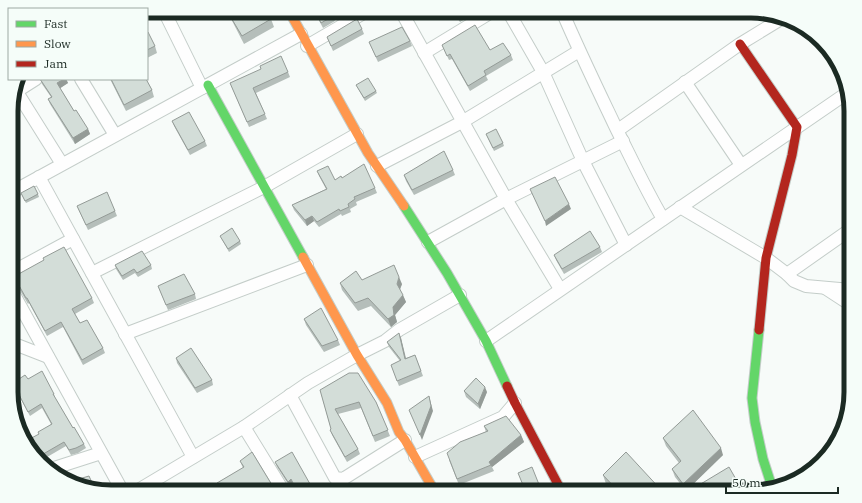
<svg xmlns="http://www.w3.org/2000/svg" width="862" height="503" font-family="'IBM Plex Serif',serif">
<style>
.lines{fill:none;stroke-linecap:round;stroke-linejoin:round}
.street-casing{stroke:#c4cdc9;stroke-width:14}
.fast-casing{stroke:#c4cdc9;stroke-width:11}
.slow-casing{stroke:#c4cdc9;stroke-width:11}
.jam-casing{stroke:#c4cdc9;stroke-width:11}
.street{stroke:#fefefe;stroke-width:12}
.fast{stroke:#63d668;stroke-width:9}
.slow{stroke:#ff974d;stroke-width:9}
.jam{stroke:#b3261e;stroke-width:9}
.wall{fill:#b5beba}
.shaded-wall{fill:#949b97}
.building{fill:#d3ddd8;stroke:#949b97}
.rim{fill:none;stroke:#1b2a23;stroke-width:5}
</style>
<rect width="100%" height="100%" fill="#f7fbf9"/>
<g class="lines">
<defs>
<g id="street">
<polyline points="164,11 202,88"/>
<polyline points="401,11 506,199 560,289"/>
<polyline points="508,11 543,72 583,161 626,245"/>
<path d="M562,11C579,51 598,90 617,130C632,160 646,190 663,219"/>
<polyline points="147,12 148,11"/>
<polyline points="307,46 367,11"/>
<polyline points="424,53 493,11"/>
<polyline points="81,79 115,135"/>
<polyline points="685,82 741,165"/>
<polyline points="15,89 62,164"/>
<polyline points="14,93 36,79"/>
<polyline points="618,130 740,44 781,19"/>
<polyline points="377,166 462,122 579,51"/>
<polyline points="39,177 193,457"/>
<polyline points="12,192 301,34"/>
<polyline points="680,207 766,258 787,274 794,281 806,286 851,290"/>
<polyline points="428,242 506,199 623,141"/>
<polyline points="12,272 73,239"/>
<polyline points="92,273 264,187 357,134"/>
<polyline points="787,274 851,229"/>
<polyline points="825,288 851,305"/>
<polyline points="12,291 123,492"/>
<polyline points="125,334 307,265"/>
<polyline points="486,341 847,93"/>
<polyline points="12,343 48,357"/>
<polyline points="290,395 335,478 343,479 405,440"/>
<polyline points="244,427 284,492"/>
<polyline points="415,457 503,417 515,403"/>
<polyline points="51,469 101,453"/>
<polyline points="135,492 244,427 308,383 357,355 385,341 399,330 460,295"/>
</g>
<g id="fast">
<polyline points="208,85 303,257"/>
<polyline points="404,206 447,273 486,341 507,386"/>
<polyline points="759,330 752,398 755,422 763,459 772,487"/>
</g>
<g id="slow">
<polyline points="289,11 368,153 404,206"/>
<polyline points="303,257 357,355 387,403 399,432 405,440 435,492"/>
</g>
<g id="jam">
<polyline points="740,44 797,127 792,155 766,258 759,330"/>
<polyline points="507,386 515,403 562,492"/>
</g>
</defs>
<!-- street casing -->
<use href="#street" class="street-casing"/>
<!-- fast casing -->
<use href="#fast" class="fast-casing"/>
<!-- slow casing -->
<use href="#slow" class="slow-casing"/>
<!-- jam casing -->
<use href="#jam" class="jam-casing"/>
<!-- street -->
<use href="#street" class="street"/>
<!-- fast -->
<use href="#fast" class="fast"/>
<!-- slow -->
<use href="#slow" class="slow"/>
<!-- jam -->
<use href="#jam" class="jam"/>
</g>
<!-- wall -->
<g class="wall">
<polygon points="211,11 267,11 271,19 274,27 244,44 228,13 217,20"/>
<polygon points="314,11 330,11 335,21 323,28"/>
<polygon points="452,11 470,11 471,14 469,16 469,17 460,22"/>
<polygon points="362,29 364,34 333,51 327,37"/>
<polygon points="147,32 155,46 157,53 147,58"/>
<polygon points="410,41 412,46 378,62 369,42"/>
<polygon points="442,45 490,50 511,55 513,60 486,76 488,80 470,91 452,59 449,60"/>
<polygon points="288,72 290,77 256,93 267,119 249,127 230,83"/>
<polygon points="40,79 66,79 68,83 60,88 74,111 88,129 90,134 75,144 50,104 48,99 51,97 42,84"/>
<polygon points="110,79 146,79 152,90 154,97 126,111"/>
<polygon points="356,85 376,91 377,93 365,101"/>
<polygon points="172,121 205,141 207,146 190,155 174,126"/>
<polygon points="486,134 503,143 504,146 494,151"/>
<polygon points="453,170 455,175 414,195 406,181 404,175"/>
<polygon points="317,171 335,180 375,188 377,193 356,202 357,205 350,209 351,212 342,216 341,214 319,227 314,221 307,226 294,210 292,205 326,189 319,176"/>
<polygon points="21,193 38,194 39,197 26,203"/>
<polygon points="77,206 115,211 117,216 88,230"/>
<polygon points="220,236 240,241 241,244 229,252"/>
<polygon points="600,247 602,252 564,274 556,260 554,255"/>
<polygon points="115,265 151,265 152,269 138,277 135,273 123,280 116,269"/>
<polygon points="15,276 92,298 94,303 75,314 80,323 103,348 105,353 83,365 63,327 47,336 29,303 28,304 18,287 17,282"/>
<polygon points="362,280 402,284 400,290 406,302 395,315 397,322 391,327 371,306 358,311 342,290 340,283"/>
<polygon points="158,286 195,294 196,299 168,310"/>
<polygon points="12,304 14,311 12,312"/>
<polygon points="304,319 338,340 340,345 324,352 306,325"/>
<polygon points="401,338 406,358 415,355 423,376 399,386 391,365 400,361 389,347 387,342"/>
<polygon points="176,358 212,380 213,385 197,393 177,363"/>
<polygon points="28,379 54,394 55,398 73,428 84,444 86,448 78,453 71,455 66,446 42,460 28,447 39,434 51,424 42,408 30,416 14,387 13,383"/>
<polygon points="320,390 376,402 390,436 375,442 361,408 338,414 358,449 360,454 347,462 332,435 330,430 331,429"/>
<polygon points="464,391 487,392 480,409 466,397"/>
<polygon points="484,426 521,435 524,442 492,467 494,471 459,485 449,460 486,432"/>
<polygon points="663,438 723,455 686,491 675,477 672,469 679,463 666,446"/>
<polygon points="240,461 275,490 276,492 221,492 217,483 243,468"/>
<polygon points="275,462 310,484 312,489 307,492 297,492 293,485 290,487 277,467"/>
<polygon points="603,475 663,492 613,492 606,484"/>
<polygon points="737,481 740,490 737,492 689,492 689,491"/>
</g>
<!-- shaded-wall -->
<g class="shaded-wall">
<polygon points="222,11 227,11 228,13 217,20 215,15"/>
<polygon points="467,11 470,11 471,14 469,16"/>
<polygon points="64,79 66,79 68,83 59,89 57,83"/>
<polygon points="88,129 90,134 75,144 73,138"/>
<polygon points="569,204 571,209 546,226 545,221"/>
<polygon points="312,216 314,221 307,226 305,220"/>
<polygon points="399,277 402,284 399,291 397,284"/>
<polygon points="403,295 406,302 395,315 397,322 391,327 388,319 393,307"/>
<polygon points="399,333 401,338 407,364 405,359"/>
<polygon points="485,387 487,392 480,409 478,404"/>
<polygon points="429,396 433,411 422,440 420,435"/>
<polygon points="521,435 524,442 492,467 489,462"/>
<polygon points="721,448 723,455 686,491 683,484"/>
<polygon points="291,479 293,485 290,487 288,482"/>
</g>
<!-- building -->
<g class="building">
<polygon points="212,11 222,11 215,15"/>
<polygon points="227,11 267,11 271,19 242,36"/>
<polygon points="315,11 330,11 333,16 321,23"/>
<polygon points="454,11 467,11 467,12 458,17"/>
<polygon points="357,19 362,29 331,46 327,37"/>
<polygon points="475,25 490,50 503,43 511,55 484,71 486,75 468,86 450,54 447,56 442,45"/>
<polygon points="402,27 410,41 376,57 369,42"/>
<polygon points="147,32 148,32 155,46 147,50"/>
<polygon points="281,56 288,72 253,88 265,114 247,122 230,83 261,69 260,66"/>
<polygon points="368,78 376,91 364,98 356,85"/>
<polygon points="40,79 64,79 57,83 74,111 76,110 88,129 73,138 48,99 52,97"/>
<polygon points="111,79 146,79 152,90 124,105"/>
<polygon points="189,112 205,141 188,150 172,121"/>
<polygon points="496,129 503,143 493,148 486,134"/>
<polygon points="444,151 453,170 412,190 404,175"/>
<polygon points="364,164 375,188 354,197 355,199 348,204 349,207 340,211 339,209 317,222 312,216 305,220 292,205 327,189 317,171 328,166 335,180 341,176 342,178"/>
<polygon points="555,177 569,204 545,221 530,189"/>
<polygon points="34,186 38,194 25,201 21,193"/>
<polygon points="107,192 115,211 86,225 77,206"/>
<polygon points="232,228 240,241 228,249 220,236"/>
<polygon points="590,231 600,247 562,269 554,255"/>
<polygon points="64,247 92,298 72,309 80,323 87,320 103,348 82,360 61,322 45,331 27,298 26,298 17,282 18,281 15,276 44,260 43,258"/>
<polygon points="142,251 151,265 137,273 134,269 122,276 115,265"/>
<polygon points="394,265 399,277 397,284 403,295 393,307 394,315 388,319 368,298 355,303 340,283 356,271 362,280"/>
<polygon points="184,274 195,294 166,305 158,286"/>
<polygon points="321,308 338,340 322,346 304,319"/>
<polygon points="399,333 405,359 415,355 421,371 397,381 391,365 401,360 387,342"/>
<polygon points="191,348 212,380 195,388 176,358"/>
<polygon points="42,371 54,394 53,394 73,428 74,427 84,444 76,448 69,450 64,442 38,457 28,447 26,441 39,434 38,432 52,424 41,404 28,412 13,383 25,375 28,379"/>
<polygon points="349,373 358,373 376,402 388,430 373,436 359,402 335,409 358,449 345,457 330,430 331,429 320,390"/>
<polygon points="476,378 485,387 478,404 464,391"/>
<polygon points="429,396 431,406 420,435 409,410"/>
<polygon points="693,410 721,448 683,484 672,469 681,461 663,438"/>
<polygon points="506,416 521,435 489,462 491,465 457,479 447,453 460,442 488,431 484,426"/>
<polygon points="252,452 275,490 272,492 222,492 217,483 244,467 240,461"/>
<polygon points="292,452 310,484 297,491 291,479 288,482 275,462"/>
<polygon points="626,452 663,492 619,492 603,475"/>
<polygon points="532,467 542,492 505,492 523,485 518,473"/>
<polygon points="729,467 737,481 718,492 690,492 689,491"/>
<polygon points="89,476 94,487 72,481"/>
</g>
<!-- crop -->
<path d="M0 0H862V503H0ZM111 18H751A93 93 0 0 1 844 111V392A93 93 0 0 1 751 485H111A93 93 0 0 1 18 392V111A93 93 0 0 1 111 18Z" fill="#f5fdf9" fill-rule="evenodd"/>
<path class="rim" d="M111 18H751A93 93 0 0 1 844 111V392A93 93 0 0 1 751 485H111A93 93 0 0 1 18 392V111A93 93 0 0 1 111 18Z"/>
<!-- legend -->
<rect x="8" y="8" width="140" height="72" fill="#f5fdf9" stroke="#9ea9a3"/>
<rect x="16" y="21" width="20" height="6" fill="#63d668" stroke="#9ea9a3"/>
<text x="44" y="28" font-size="12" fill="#1b2a23">Fast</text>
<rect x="16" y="41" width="20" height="6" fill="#ff974d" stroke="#9ea9a3"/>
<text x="44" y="48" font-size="12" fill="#1b2a23">Slow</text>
<rect x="16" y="61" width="20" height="6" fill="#b3261e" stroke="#9ea9a3"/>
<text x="44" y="68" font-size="12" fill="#1b2a23">Jam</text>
<!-- scale -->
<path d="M726 487v6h112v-6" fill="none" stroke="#1b2a23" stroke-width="2"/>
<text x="732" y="487" font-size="12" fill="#1b2a23" stroke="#f5fdf9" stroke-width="3" paint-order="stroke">50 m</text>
</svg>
